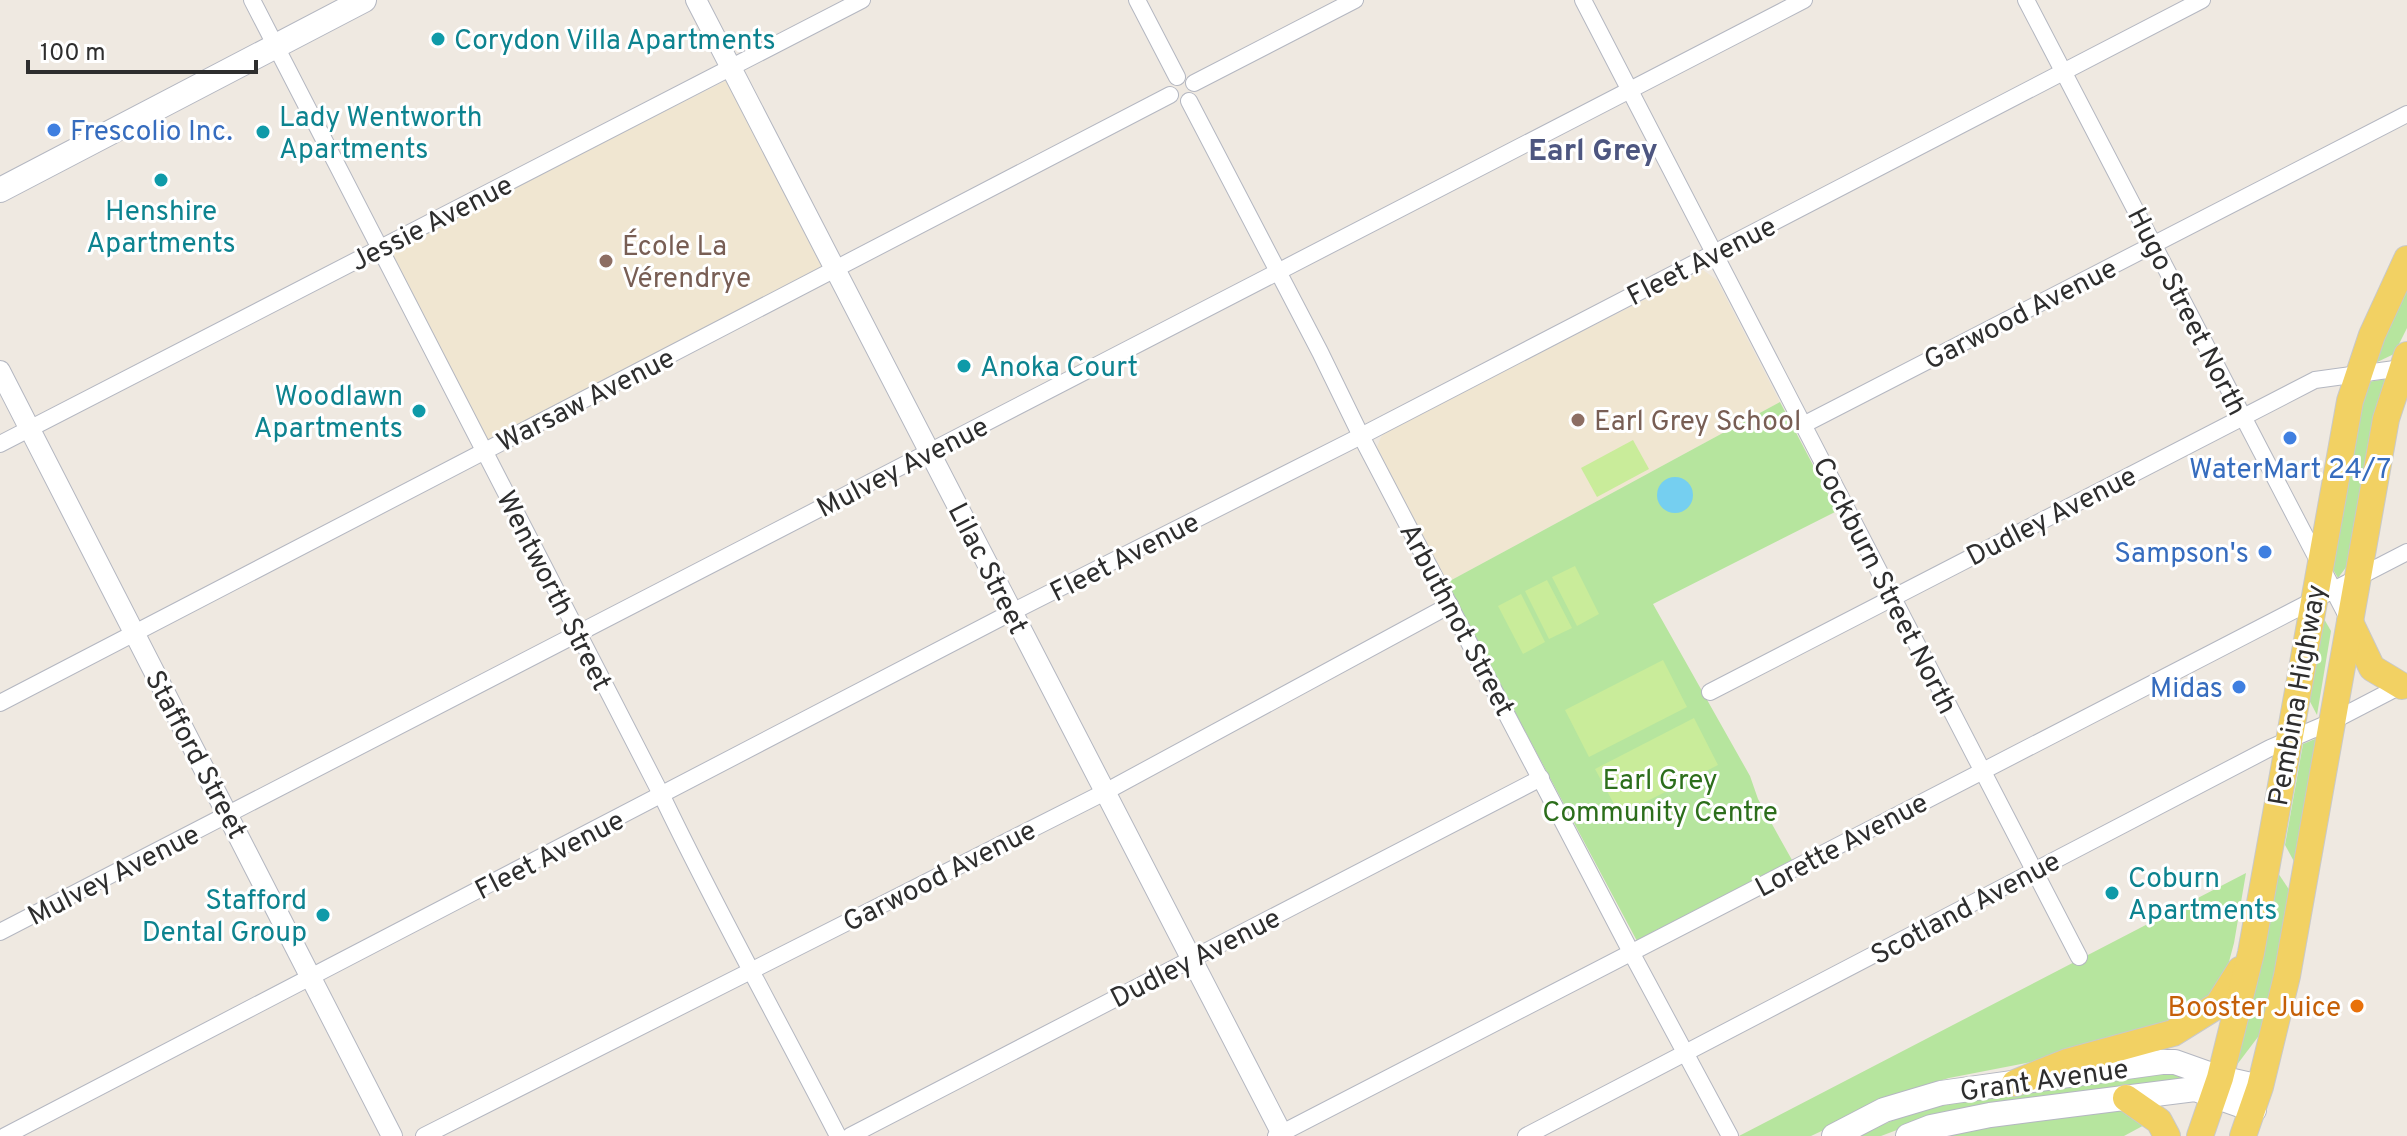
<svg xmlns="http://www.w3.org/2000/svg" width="2407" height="1136" font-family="Overpass,sans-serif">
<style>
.education{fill:#f0e6d1}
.green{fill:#b6e59e}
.pitch{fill:#c9ec9a}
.water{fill:#75cff0}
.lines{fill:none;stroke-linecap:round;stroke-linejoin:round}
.minor-casing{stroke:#b4b7c1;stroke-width:18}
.tertiary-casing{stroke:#b4b7c1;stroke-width:22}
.secondary-casing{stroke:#b4b7c1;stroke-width:26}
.primary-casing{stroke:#c9c9c9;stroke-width:28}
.minor{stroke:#fff;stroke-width:16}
.tertiary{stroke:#fff;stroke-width:20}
.secondary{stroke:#fff;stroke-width:24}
.primary{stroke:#f2d163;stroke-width:26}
.culture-dot{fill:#0f9aa8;stroke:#fff;stroke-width:3}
.shop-dot{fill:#3f7fe0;stroke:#fff;stroke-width:3}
.education-dot{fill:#8d6e63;stroke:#fff;stroke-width:3}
.food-dot{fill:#e8710a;stroke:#fff;stroke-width:3}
.labels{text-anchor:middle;stroke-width:6;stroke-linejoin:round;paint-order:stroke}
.culture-label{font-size:28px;fill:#0d838f;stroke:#fff;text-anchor:start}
.shop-label{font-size:28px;fill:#366cbe;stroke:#fff;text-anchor:end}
.street-label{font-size:28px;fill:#2e2e2e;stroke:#fff}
.education-label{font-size:28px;fill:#785e54;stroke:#fff;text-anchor:start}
.park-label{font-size:28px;fill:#2c6e1b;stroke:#fff}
.food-label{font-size:28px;fill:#c56008;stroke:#fff;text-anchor:end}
.neighbourhood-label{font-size:30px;font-weight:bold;fill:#4d5680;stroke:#fff}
</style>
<rect width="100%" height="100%" fill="#efe9e1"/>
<!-- education -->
<g class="education">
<polygon points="727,80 824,271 485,442 388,250"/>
<polygon points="1703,270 1717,280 1780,402 1446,583 1377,447 1381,437 1386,431"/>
</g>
<!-- green -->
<g class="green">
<polygon points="2407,278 2407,328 2394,354 2369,366"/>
<polygon points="2386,379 2353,558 2338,578 2328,561 2362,383"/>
<polygon points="1780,402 1837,511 1653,604 1750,776 1758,799 1792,860 1637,941 1446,583"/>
<polygon points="2320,612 2331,631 2317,715 2305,692"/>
<polygon points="2320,737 2297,867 2285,845 2303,744"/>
<polygon points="2274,867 2292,894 2267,1025 2236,1066"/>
<polygon points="2246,873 2234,943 2226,973 2216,990 2182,1020 2077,1053 1949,1078 1911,1089 1811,1136 1739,1136"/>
<polygon points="2168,1072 2188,1079 1926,1119 1881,1136 1857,1136 1905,1115 1948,1103"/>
<polygon points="2119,1108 2150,1122 2124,1136 1938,1136 1959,1130"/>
</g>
<!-- pitch -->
<g class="pitch">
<polygon points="1633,440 1649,469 1597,497 1581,468"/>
<polygon points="1575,566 1599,614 1577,626 1552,577"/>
<polygon points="1547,580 1572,628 1549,639 1525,591"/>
<polygon points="1521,594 1545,642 1523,654 1498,606"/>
<polygon points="1663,660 1687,707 1589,757 1565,710"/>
<polygon points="1694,718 1718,765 1620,815 1595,769"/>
</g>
<!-- water -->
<circle class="water" cx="1675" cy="495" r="18"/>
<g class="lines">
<defs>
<g id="minor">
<path d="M252,0L662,796C717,911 780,1023 838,1136"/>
<polyline points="1137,0 1177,77"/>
<polyline points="1583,0 2079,957"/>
<polyline points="2026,0 2350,622"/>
<polyline points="1194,83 1355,0"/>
<polyline points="1189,101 1320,352 1361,436 1632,954 1730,1136"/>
<polyline points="1803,425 2407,114"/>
<polyline points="0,444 862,0"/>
<polyline points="1710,692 2315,380 2402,368"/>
<polyline points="0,703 1170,95"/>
<polyline points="0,932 1804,0"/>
<polyline points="5,1136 1012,612 1361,436 2202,0"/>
<polyline points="424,1136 1105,792 1450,605"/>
<polyline points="850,1136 1541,778"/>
<polyline points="1276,1136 2407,552"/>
<polyline points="1526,1136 2270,748 2333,721 2406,683"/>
</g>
<g id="tertiary">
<polyline points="696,0 1283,1136"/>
<polyline points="0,371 392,1136"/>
</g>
<g id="secondary">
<polyline points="0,190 364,0"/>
<polyline points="1834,1136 1884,1110 1941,1093 2162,1062 2175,1062 2220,1078 2260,1087"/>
<polyline points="1908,1136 1931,1127 1990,1115 2195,1089 2254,1110"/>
</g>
<g id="primary">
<polyline points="2350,622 2372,668 2402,686"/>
<polyline points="2015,1083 2067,1062 2173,1033 2218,1005 2240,970"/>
<polyline points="2126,1098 2159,1121 2167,1136"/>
<polyline points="2200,1136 2220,1078 2251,953 2350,401 2372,335 2407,259"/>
<polyline points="2243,1136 2260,1087 2287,976 2386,419 2407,355"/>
</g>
</defs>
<!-- minor casing -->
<use href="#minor" class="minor-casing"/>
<!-- tertiary casing -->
<use href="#tertiary" class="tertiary-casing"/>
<!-- secondary casing -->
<use href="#secondary" class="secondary-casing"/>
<!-- primary casing -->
<use href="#primary" class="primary-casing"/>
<!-- minor -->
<use href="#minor" class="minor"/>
<!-- tertiary -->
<use href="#tertiary" class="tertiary"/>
<!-- secondary -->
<use href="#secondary" class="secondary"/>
<!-- primary -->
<use href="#primary" class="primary"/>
</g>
<!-- markers -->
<g class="culture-dot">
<circle cx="438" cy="39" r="8"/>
<circle cx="263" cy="132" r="8"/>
<circle cx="161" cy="180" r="8"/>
<circle cx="964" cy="366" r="8"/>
<circle cx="419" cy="411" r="8"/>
<circle cx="2112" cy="893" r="8"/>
<circle cx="323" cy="915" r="8"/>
</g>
<g class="shop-dot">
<circle cx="54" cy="130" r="8"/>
<circle cx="2290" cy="438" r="8"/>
<circle cx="2265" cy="552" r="8"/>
<circle cx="2239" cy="687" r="8"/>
</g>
<g class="education-dot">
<circle cx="606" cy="261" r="8"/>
<circle cx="1578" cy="420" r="8"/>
</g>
<circle class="food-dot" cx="2357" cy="1006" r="8"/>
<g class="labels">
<!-- culture labels -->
<g class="culture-label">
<text x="454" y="49">Corydon Villa Apartments</text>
<text x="279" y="126">Lady Wentworth<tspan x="279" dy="32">Apartments</tspan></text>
<text x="161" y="220" text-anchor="middle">Henshire<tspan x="161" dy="32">Apartments</tspan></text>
<text x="980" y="376">Anoka Court</text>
<text x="403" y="405" text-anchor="end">Woodlawn<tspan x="403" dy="32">Apartments</tspan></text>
<text x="2128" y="887">Coburn<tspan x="2128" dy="32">Apartments</tspan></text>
<text x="307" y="909" text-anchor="end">Stafford<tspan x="307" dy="32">Dental Group</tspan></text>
</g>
<!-- shop labels -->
<g class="shop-label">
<text x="70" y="140" text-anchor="start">Frescolio Inc.</text>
<text x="2290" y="478" text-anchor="middle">WaterMart 24/7</text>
<text x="2249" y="562">Sampson's</text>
<text x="2223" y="697">Midas</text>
</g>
<!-- street labels -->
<g class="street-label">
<text transform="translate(431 222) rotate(-27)" y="10">Jessie Avenue</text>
<text transform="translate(1701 260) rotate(-27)" y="10">Fleet Avenue</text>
<text transform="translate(2188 311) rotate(63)" y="10">Hugo Street North</text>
<text transform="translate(2020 313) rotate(-27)" y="10">Garwood Avenue</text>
<text transform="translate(585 399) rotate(-27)" y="10">Warsaw Avenue</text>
<text transform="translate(902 466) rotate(-27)" y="10">Mulvey Avenue</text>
<text transform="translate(2051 515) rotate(-27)" y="10">Dudley Avenue</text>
<text transform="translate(1124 556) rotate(-27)" y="10">Fleet Avenue</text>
<text transform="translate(989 568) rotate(63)" y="10">Lilac Street</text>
<text transform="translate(1886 585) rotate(63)" y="10">Cockburn Street North</text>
<text transform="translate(555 590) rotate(63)" y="10">Wentworth Street</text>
<text transform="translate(1458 619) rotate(62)" y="10">Arbuthnot Street</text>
<text transform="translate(2296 695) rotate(-80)" y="10">Pembina Highway</text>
<text transform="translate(197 754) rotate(62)" y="10">Stafford Street</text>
<text transform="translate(1841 844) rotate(-28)" y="10">Lorette Avenue</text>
<text transform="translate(549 854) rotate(-27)" y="10">Fleet Avenue</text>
<text transform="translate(113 874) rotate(-27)" y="10">Mulvey Avenue</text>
<text transform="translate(939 875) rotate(-27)" y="10">Garwood Avenue</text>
<text transform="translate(1965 907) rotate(-28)" y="10">Scotland Avenue</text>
<text transform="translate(1195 957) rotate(-27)" y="10">Dudley Avenue</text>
<text transform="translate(2044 1079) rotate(-8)" y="10">Grant Avenue</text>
</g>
<!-- education labels -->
<g class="education-label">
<text x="622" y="255">École La<tspan x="622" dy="32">Vérendrye</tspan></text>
<text x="1594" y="430">Earl Grey School</text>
</g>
<!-- park labels -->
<g class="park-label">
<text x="1660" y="789">Earl Grey<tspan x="1660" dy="32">Community Centre</tspan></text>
</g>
<!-- food labels -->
<g class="food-label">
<text x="2341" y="1016">Booster Juice</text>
</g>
<!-- neighbourhood labels -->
<g class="neighbourhood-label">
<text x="1593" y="160">Earl Grey</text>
</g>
</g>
<!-- scale -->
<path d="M28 60v12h228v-12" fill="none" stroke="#2e2e2e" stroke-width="4"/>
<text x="40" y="60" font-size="24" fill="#2e2e2e" stroke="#ffffff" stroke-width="6" paint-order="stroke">100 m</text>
</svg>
